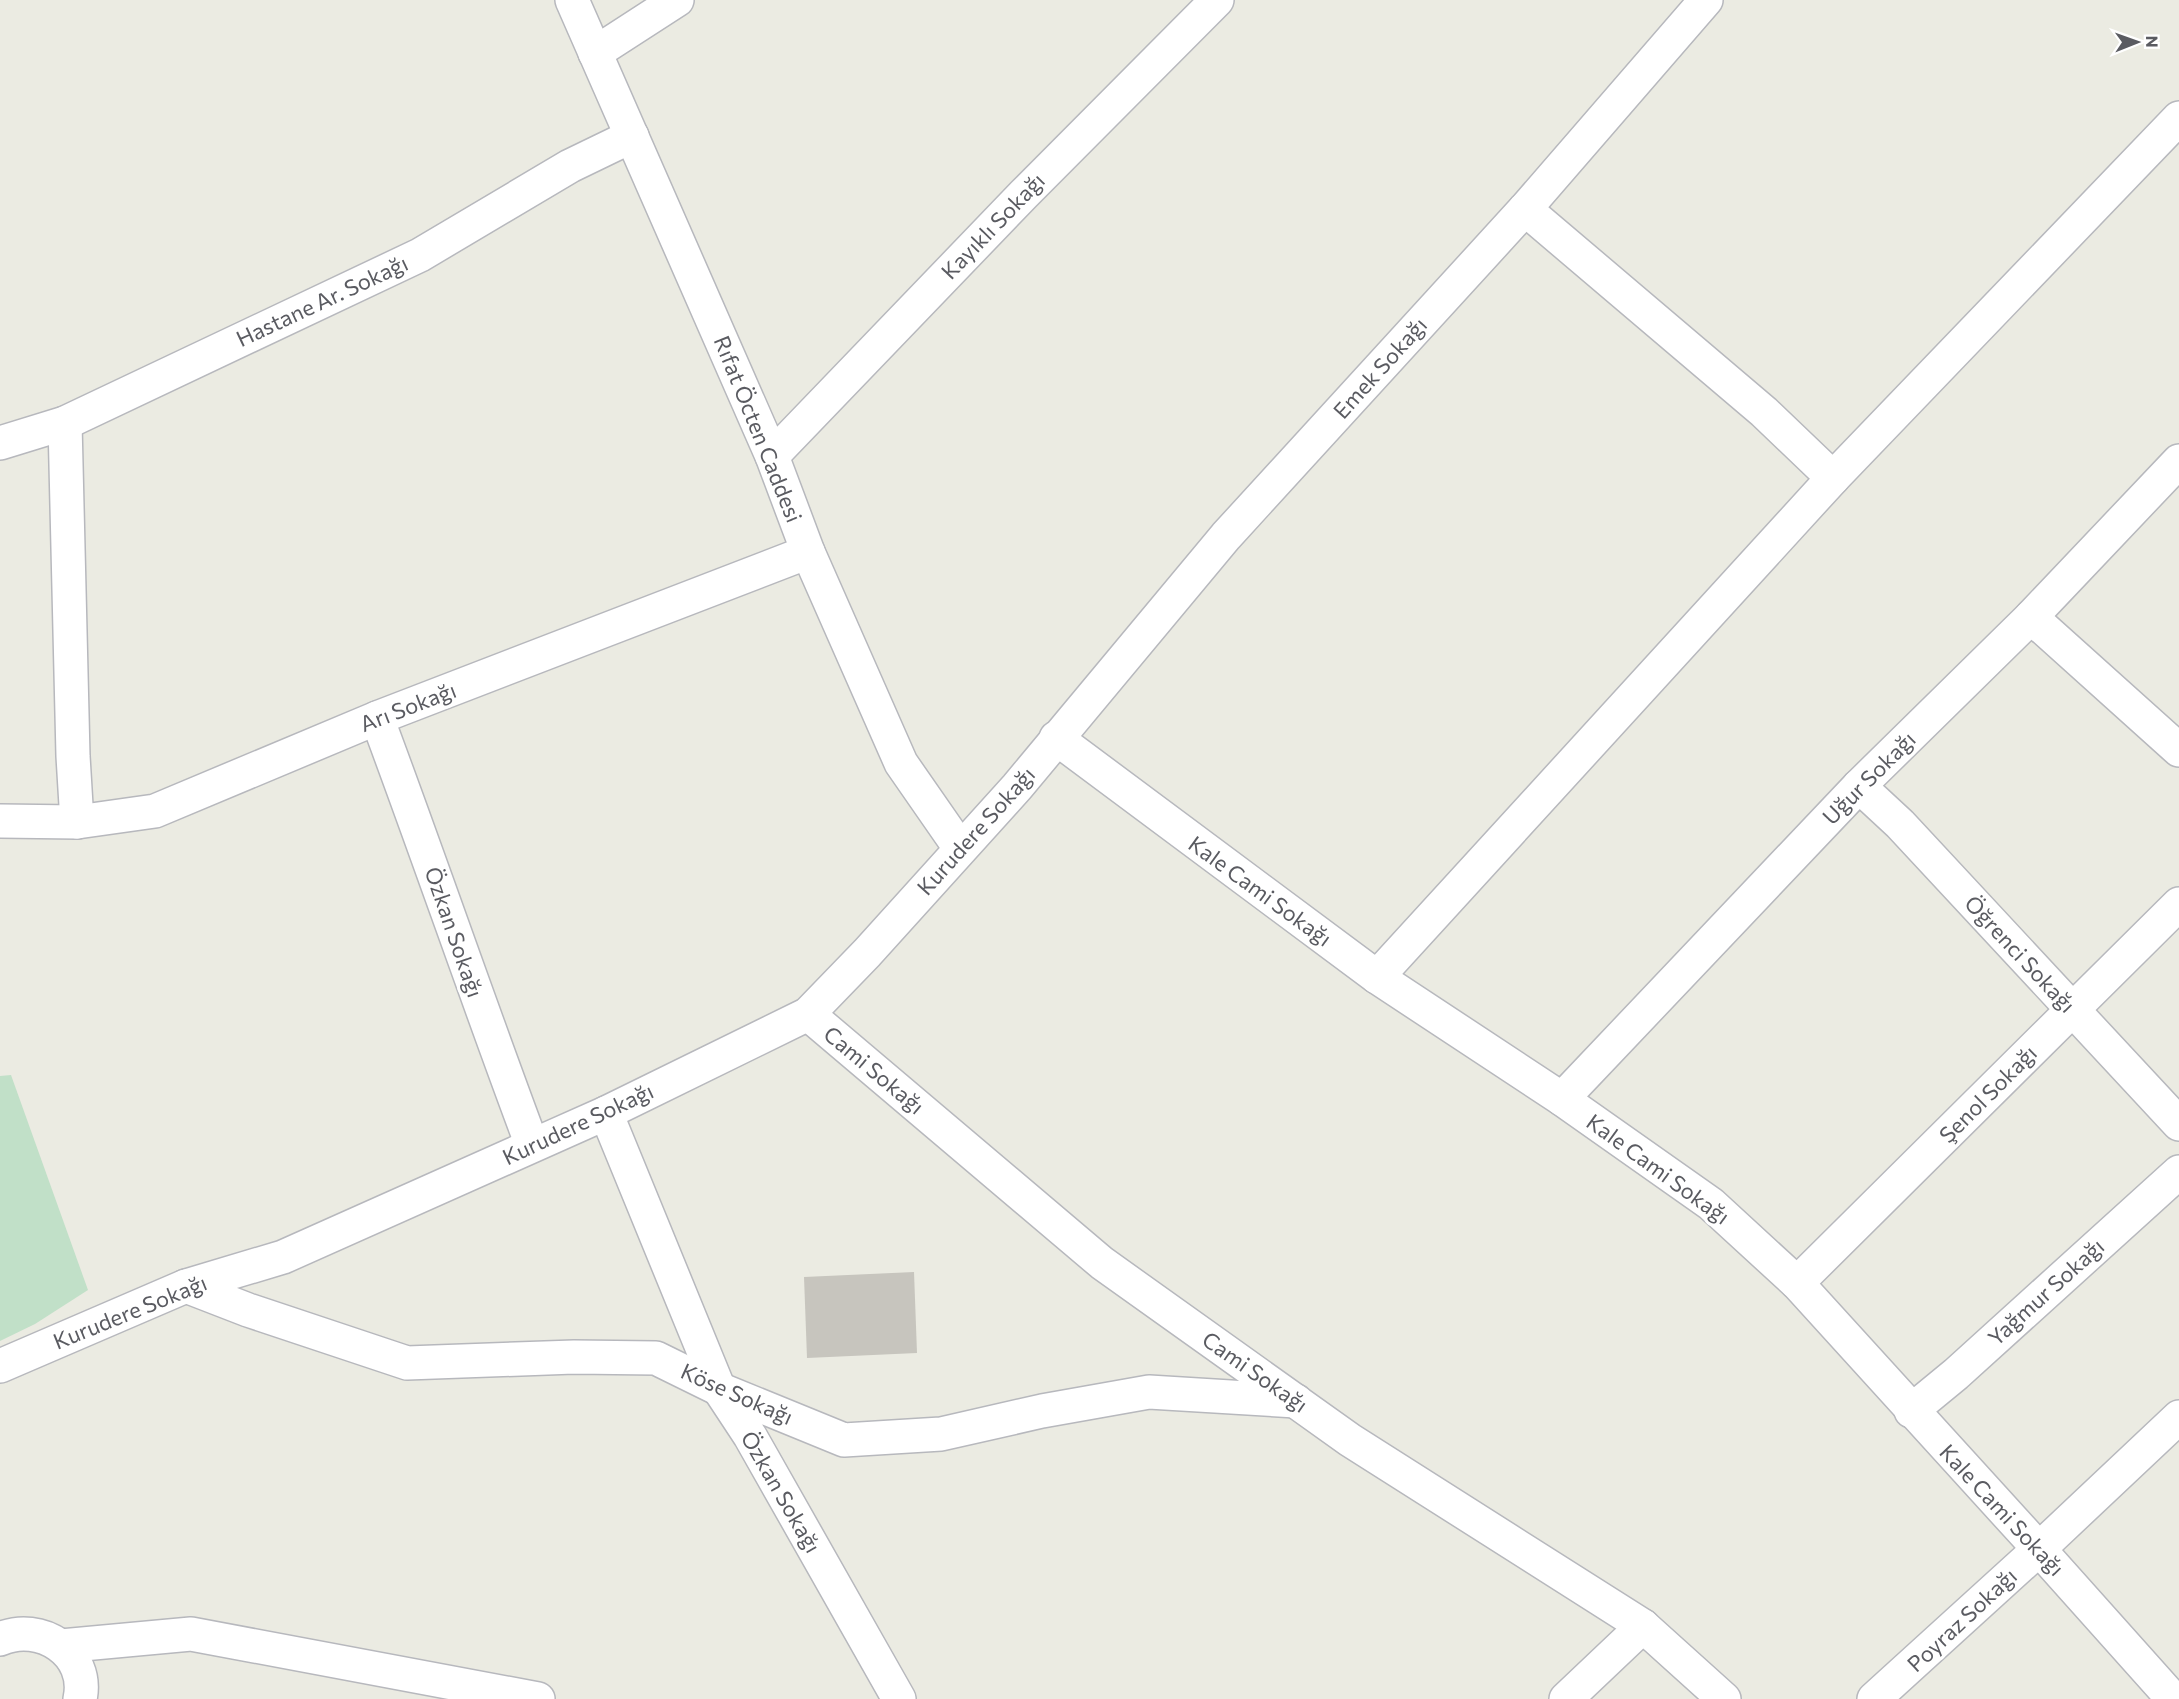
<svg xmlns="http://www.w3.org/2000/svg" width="2179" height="1699" font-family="Commissioner,sans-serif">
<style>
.green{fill:#c1e0c8}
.building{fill:#c7c5be}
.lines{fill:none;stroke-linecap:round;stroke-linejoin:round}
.minor-casing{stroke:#b7b8bd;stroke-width:36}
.tertiary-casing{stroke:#b7b8bd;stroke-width:36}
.minor{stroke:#fff;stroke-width:33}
.tertiary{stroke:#fff;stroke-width:33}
.labels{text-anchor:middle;stroke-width:6;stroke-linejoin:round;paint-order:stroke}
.street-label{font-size:22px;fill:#5a5b61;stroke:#fff}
</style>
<rect width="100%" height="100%" fill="#ebebe2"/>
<!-- green -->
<polygon class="green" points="11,1075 88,1290 35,1324 0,1341 0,1076"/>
<!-- building -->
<polygon class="building" points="914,1272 917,1353 807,1358 804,1277"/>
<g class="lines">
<defs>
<g id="minor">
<polyline points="572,0 772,456 808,552 901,763 960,848"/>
<polyline points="595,53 677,0"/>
<polyline points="1525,209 1764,412 1833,478"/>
<polyline points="65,423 73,756 77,822"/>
<polyline points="0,443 65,423 420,255 570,166 632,136"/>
<polyline points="772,456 1024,194 1217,0"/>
<polyline points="2031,617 2179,750"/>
<path d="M377,718C430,860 479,1004 532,1145"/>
<polyline points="1056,738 1377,977 1562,1099 1711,1204 1797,1283 2039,1549 2173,1699"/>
<polyline points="1859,786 1900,824 2179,1124"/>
<polyline points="0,821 77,822 155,811 377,718 808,552"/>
<polyline points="1377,977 1833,478 2179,118"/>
<polyline points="808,1014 1102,1263 1350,1440 1643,1626 1724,1699"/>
<polyline points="1562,1099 1859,786 2031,617 2179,461"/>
<polyline points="606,1113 719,1389 750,1436 899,1699"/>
<polyline points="1797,1283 2179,904"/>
<polyline points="186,1286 248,1310 407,1363 574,1357 656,1358 719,1389 844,1440 941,1434 1042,1411 1149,1392 1296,1401"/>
<polyline points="0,1366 186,1286 283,1257 606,1113 808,1014 867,953 1017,787 1226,536 1525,209 1706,0"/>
<polyline points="1911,1411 1956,1374 2179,1172"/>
<polyline points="61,1646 191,1634 538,1699"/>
<polyline points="1566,1699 1643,1626"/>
<polyline points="1874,1699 2039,1549 2179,1417"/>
</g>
<path id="tertiary" d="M0,1639C40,1621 90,1653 80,1699"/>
</defs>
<!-- minor casing -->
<use href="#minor" class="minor-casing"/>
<!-- tertiary casing -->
<use href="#tertiary" class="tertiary-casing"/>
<!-- minor -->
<use href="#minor" class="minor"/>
<!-- tertiary -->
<use href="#tertiary" class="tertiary"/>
</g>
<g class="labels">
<!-- street labels -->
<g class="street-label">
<text transform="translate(993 226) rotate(-46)" y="8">Kayıklı Sokağı</text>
<text transform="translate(322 301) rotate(-25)" y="8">Hastane Ar. Sokağı</text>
<text transform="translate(1380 368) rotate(-48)" y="8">Emek Sokağı</text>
<text transform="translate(758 429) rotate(68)" y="8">Rıfat Öcten Caddesi</text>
<text transform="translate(408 707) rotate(-21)" y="8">Arı Sokağı</text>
<text transform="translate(1869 778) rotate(-45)" y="8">Uğur Sokağı</text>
<text transform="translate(976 831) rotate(-48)" y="8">Kurudere Sokağı</text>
<text transform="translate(1260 891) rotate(36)" y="8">Kale Cami Sokağı</text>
<text transform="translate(454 932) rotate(71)" y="8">Özkan Sokağı</text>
<text transform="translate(2020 954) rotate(47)" y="8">Öğrenci Sokağı</text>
<text transform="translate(874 1070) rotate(40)" y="8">Cami Sokağı</text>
<text transform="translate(1988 1094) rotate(-45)" y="8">Şenol Sokağı</text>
<text transform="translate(578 1124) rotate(-25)" y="8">Kurudere Sokağı</text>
<text transform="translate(1658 1169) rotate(36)" y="8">Kale Cami Sokağı</text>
<text transform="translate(2046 1292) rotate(-42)" y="8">Yağmur Sokağı</text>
<text transform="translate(130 1312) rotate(-22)" y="8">Kurudere Sokağı</text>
<text transform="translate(1255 1372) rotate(35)" y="8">Cami Sokağı</text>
<text transform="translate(737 1394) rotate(24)" y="8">Köse Sokağı</text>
<text transform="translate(781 1492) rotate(60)" y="8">Özkan Sokağı</text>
<text transform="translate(2002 1510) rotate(47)" y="8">Kale Cami Sokağı</text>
<text transform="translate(1962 1620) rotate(-43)" y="8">Poyraz Sokağı</text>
</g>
</g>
<!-- north arrow -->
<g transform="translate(2137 42) rotate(89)" stroke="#ffffff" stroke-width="4.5" paint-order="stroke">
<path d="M0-4.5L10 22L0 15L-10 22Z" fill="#5a5b61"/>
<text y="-9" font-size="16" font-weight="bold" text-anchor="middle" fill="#5a5b61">N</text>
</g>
</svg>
